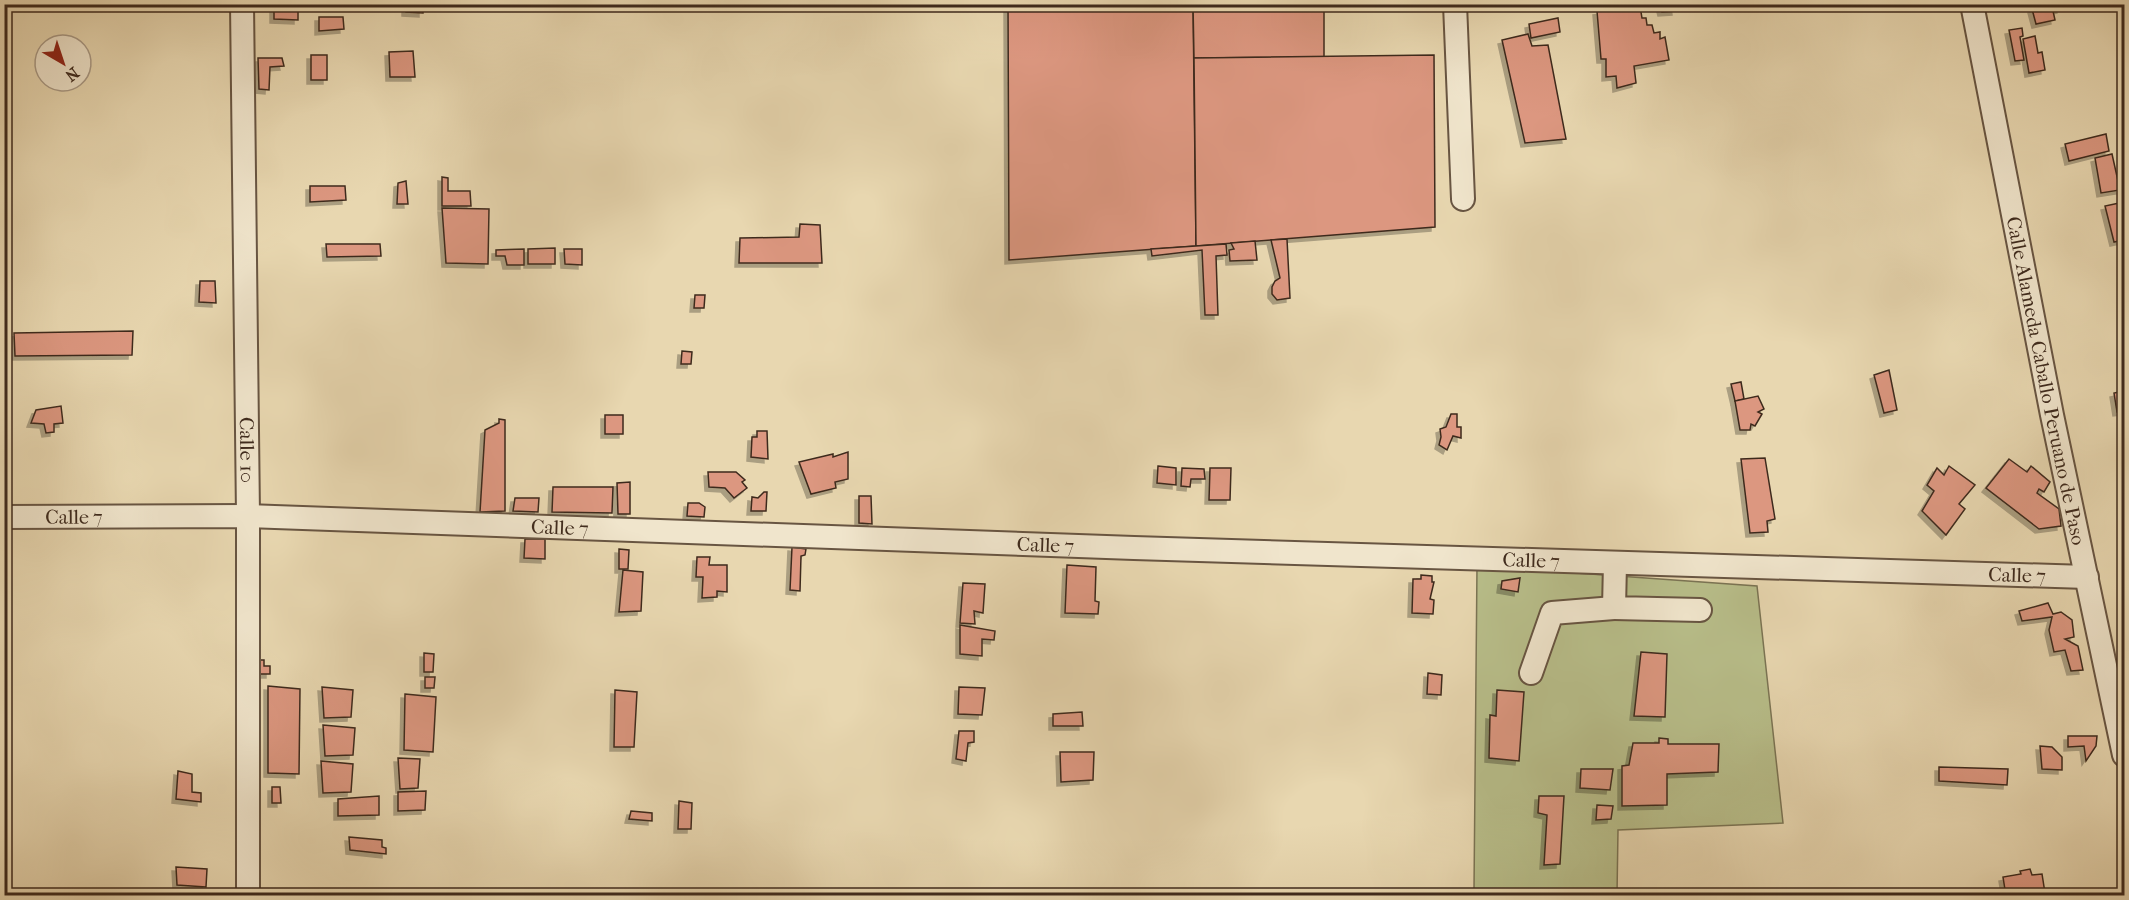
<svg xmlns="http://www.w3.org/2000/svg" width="2129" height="900" font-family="'IM FELL French Canon',serif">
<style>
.green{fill:#b8be8a;stroke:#7b7454;stroke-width:1.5}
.building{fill:#dc9780;stroke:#3e2a1d;stroke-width:1.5;filter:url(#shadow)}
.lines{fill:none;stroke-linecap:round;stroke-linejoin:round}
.minor-casing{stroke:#685542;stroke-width:26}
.minor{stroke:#f0e5cc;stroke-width:22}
.labels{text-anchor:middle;stroke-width:4.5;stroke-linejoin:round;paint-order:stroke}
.street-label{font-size:20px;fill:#3e2a1d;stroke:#f0e5cc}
</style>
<defs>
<filter id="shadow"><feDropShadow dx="-4" dy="4" stdDeviation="0" flood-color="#0004"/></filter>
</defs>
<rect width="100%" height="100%" fill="#e8d7b0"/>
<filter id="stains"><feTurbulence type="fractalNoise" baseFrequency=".00333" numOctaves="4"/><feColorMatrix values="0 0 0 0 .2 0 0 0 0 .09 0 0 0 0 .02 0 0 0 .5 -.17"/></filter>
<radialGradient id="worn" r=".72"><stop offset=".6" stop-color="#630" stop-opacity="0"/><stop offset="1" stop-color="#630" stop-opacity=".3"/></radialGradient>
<!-- green -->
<polygon class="green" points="1477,566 1757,586 1783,823 1618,830 1617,895 1572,895 1474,890"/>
<!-- building -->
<g class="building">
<polygon points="274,4 298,4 298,20 274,19"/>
<polygon points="406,4 423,4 423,13 406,12"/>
<polygon points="1008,4 1193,4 1196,246 1009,260"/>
<polygon points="1193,4 1324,4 1324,57 1194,58"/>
<polygon points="1660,4 1675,4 1676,11 1662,12"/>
<polygon points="2047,4 2060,4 2061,9 2053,11 2055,20 2036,24 2032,9 2047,6"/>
<polygon points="1640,6 1642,18 1646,18 1647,25 1652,25 1654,33 1660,32 1660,39 1665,37 1669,60 1634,66 1636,83 1617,88 1616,76 1606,77 1606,59 1601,59 1597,11"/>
<polygon points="319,17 343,17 344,29 319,31"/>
<polygon points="1558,18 1560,32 1531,38 1529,24"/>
<polygon points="2022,28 2023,36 2020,37 2024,60 2015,61 2009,30"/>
<polygon points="1528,34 1532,46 1548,45 1566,139 1525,143 1502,40"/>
<polygon points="2035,36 2038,53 2042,52 2045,70 2029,73 2023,39"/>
<polygon points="413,51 415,77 390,77 389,52"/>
<rect x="311" y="55" width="16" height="25"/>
<polygon points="1434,55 1435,227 1196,246 1194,58"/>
<polygon points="258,58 282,58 284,66 270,67 269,90 259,89"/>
<polygon points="2106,134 2109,151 2069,161 2065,144"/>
<polygon points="2112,154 2120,190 2101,193 2095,158"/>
<polygon points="442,177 448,178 448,191 470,191 471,206 442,206"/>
<polygon points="406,181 408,204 397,204 398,183"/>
<polygon points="310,186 345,186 346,200 310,202"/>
<polygon points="2124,202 2124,240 2114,242 2105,206"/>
<polygon points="442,208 489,209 488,264 446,263"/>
<polygon points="800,224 820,225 822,263 739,263 740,238 799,237"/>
<polygon points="1287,239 1290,298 1277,300 1272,294 1272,287 1275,281 1280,278 1271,240"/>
<polygon points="1255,241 1257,260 1230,261 1229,250 1234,249 1231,243"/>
<polygon points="326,244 380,244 381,256 327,257"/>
<polygon points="1226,244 1227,255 1216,256 1218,315 1205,315 1202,250 1152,256 1151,249"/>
<polygon points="555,248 555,264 528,264 528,249"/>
<polygon points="524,249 524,265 507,265 505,256 496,256 496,250"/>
<polygon points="564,249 582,249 582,265 565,264"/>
<polygon points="200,281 215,281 216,303 199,302"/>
<polygon points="695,295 705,295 704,308 694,308"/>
<polygon points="133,331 132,355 15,356 14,333"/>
<polygon points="682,351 692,352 691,364 681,364"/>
<polygon points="1889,370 1897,410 1884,413 1874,375"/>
<polygon points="1741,382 1744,399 1735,401 1731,384"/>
<polygon points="2124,391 2124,411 2117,412 2114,393"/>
<polygon points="1758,396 1764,409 1758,412 1762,414 1755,426 1751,424 1750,430 1740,430 1735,401"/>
<polygon points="61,406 63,423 54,424 54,432 46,433 44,424 31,423 36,410"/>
<polygon points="1451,414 1457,414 1457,427 1461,427 1461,438 1453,436 1447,450 1439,445 1441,437 1440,429 1446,427"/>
<rect x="605" y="415" width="18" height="19"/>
<polygon points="499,419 505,420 505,511 480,512 485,430 499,423"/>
<polygon points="757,431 767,431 768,459 751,457 752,437 757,437"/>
<polygon points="848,452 848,479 835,482 836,488 811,494 799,462 833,454 833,457"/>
<polygon points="1765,458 1775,519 1767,521 1768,532 1750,533 1741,459"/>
<polygon points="2009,459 2027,472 2031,466 2050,482 2044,492 2039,489 2037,493 2059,509 2061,526 2039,529 1986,488"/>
<polygon points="1158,466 1176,468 1176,485 1157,483"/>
<polygon points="1949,466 1975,485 1959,504 1965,509 1946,535 1922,511 1934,491 1927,485 1937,468 1944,475"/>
<polygon points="1182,468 1204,469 1205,479 1191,479 1190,487 1181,486"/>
<polygon points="1210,468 1231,468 1230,500 1209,500"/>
<polygon points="708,472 736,472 745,480 742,482 747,488 734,498 725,488 709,487"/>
<polygon points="630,482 630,514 618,514 617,483"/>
<polygon points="553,487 613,487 612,513 552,512"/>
<polygon points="764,492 767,492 766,511 751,511 752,497 758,498"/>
<polygon points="859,496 871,496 872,524 859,523"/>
<polygon points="515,498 539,498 538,512 513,511"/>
<polygon points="688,503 699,503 705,507 704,517 687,516"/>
<polygon points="525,539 545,539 545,559 524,558"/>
<polygon points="792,547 806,549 805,555 801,556 800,591 790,590"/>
<polygon points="619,549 629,550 628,569 619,569"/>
<polygon points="697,557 710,557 709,565 727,565 727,592 717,591 717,597 702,598 703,577 696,577"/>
<polygon points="1067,565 1096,567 1095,601 1099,602 1098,614 1065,613"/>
<polygon points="623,570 643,572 641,611 619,612"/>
<polygon points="1421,575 1432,576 1432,582 1434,582 1430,599 1434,600 1433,614 1412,613 1413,579 1421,579"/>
<polygon points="1520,578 1518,592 1501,589 1502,581"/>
<polygon points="963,583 985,584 983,613 974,611 975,624 960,623"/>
<polygon points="2048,603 2053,614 2061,612 2072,620 2074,637 2065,639 2078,646 2083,670 2071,671 2065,650 2054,652 2049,630 2052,617 2022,621 2019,611"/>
<polygon points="960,625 995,631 994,640 982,639 982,656 960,654"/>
<polygon points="1641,652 1667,654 1665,717 1634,716"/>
<polygon points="424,653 434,654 433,672 424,672"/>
<polygon points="260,660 264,660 264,666 270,666 270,674 260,674"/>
<polygon points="1428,673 1442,675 1441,695 1427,694"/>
<polygon points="425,677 435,677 434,688 425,688"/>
<polygon points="268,686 300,689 299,774 268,773"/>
<polygon points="322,687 353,690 351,717 324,718"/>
<polygon points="959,687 985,688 982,715 958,714"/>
<polygon points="615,690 637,692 634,747 614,747"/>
<polygon points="1497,690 1524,692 1519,761 1489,758 1490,715 1496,716"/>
<polygon points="405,694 436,697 433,752 404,750"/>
<polygon points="1082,712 1083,726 1053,726 1053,714"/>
<polygon points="323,725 355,728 353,755 325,756"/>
<polygon points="959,731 974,731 974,742 968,743 966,761 956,759"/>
<polygon points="2068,736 2097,736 2096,746 2086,761 2084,746 2068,747"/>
<polygon points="1659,738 1668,739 1668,744 1719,744 1718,772 1667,774 1667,805 1622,806 1622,766 1629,765 1633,743 1659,743"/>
<polygon points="2040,746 2052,747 2062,757 2062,770 2042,769"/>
<polygon points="1060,752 1094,752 1093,780 1061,782"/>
<polygon points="398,758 420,759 418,788 400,789"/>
<polygon points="321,761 353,764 351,792 323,793"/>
<polygon points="1939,767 2008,769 2007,785 1939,781"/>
<polygon points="1581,769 1613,769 1610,790 1580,788"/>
<polygon points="178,771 192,774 192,792 201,793 201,802 176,799"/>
<polygon points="272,787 280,787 281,803 272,803"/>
<polygon points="426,791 425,810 398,811 398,792"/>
<polygon points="379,796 379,815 338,816 338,799"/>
<polygon points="1539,796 1564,796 1560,864 1544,865 1547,815 1538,813"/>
<polygon points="679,801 692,803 691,829 678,829"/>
<polygon points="1597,805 1613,806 1611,819 1596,820"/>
<polygon points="631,811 652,813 652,821 629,819"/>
<polygon points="349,837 382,840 382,847 386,848 386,854 350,850"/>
<polygon points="176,867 207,869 206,887 177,885"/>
<polygon points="2030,869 2032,875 2042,874 2045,893 2006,896 2003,877 2021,874 2020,871"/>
</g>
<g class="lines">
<defs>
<g id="minor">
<path id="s1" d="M242,4L248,516V896"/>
<polyline points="1455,4 1463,199"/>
<path id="s2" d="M1972,4L2052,415L2124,755"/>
<path id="s3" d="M4,517L248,516L1134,548L2087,577"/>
<polyline points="1615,563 1614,608 1700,610"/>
<polyline points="1531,673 1552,613 1614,608"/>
</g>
</defs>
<!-- minor casing -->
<use href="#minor" class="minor-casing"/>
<!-- minor -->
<use href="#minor" class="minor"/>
</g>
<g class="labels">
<!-- street labels -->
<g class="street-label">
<text dy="7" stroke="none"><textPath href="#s2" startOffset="384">Calle Alameda Caballo Peruano de Paso</textPath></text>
<text dy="7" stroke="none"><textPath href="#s1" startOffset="446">Calle 10</textPath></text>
<text dy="7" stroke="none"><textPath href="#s3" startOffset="70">Calle 7</textPath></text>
<text dy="7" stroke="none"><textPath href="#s3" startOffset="556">Calle 7</textPath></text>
<text dy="7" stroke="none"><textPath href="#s3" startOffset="1042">Calle 7</textPath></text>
<text dy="7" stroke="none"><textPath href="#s3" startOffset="1528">Calle 7</textPath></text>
<text dy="7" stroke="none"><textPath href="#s3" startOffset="2014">Calle 7</textPath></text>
</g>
</g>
<!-- margin -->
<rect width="2129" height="900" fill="none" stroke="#e8d7b0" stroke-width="24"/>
<rect x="6" y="6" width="2117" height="888" fill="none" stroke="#3e2a1d" stroke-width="3"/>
<rect x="12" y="12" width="2105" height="876" fill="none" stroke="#3e2a1d" stroke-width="1.5"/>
<!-- north arrow -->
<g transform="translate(63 63) rotate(141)"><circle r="28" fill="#f0e5cc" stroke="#a99a86" stroke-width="1.5"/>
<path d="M0-4.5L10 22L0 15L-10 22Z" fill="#8f2418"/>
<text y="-9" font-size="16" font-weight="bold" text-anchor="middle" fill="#3e2a1d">N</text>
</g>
<rect width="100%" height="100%" filter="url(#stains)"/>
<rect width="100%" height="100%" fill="url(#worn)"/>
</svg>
